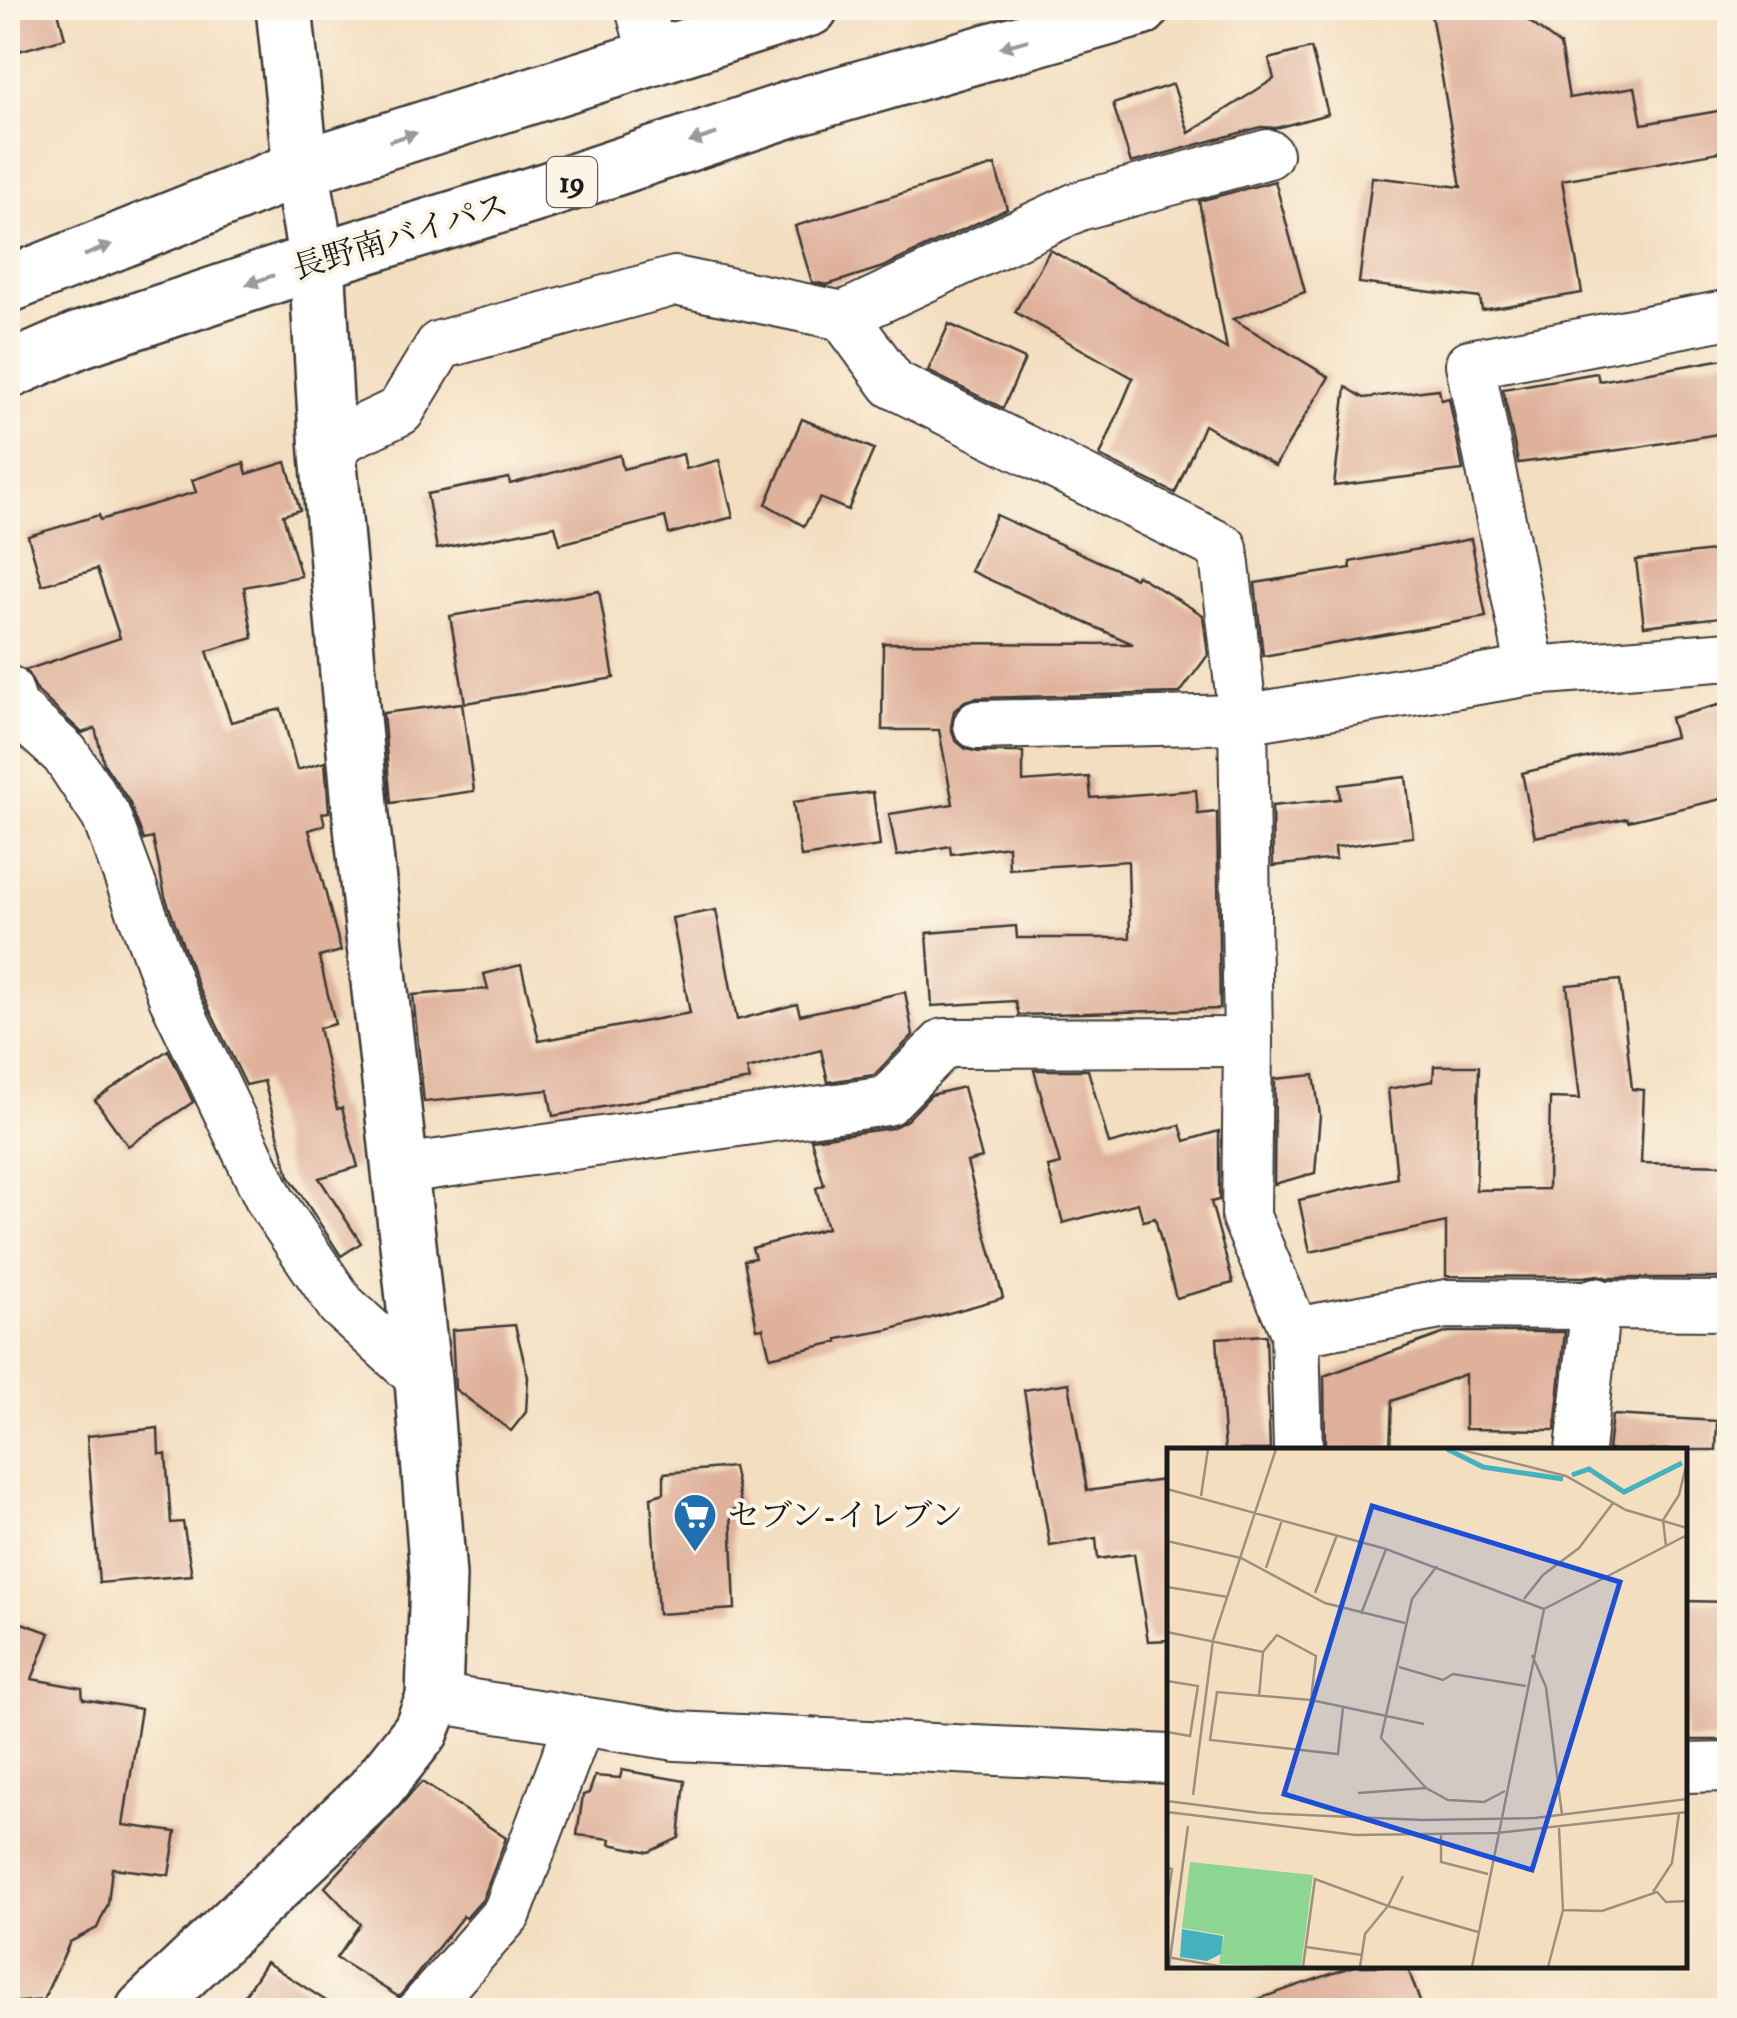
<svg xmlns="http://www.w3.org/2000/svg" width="1737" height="2018" font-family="'IM FELL Double Pica','Noto Serif JP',serif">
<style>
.building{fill:#dfb19b}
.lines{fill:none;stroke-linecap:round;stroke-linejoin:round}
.street-casing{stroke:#3c3935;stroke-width:52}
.secondary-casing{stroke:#3c3935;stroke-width:60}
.highway-casing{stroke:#3c3935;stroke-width:60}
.street{stroke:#fff;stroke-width:48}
.secondary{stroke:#fff;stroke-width:55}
.highway{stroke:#fff;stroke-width:55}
.oneway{fill:#999}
.labels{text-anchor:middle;stroke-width:8;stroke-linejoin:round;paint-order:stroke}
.shield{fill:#fcf5e5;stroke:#5f5d58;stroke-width:2.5}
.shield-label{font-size:30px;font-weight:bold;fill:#1c1c1c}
.street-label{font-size:32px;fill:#1c1c1c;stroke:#fcf5e5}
.poi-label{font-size:32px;fill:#1c1c1c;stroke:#fcf5e5;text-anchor:start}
.inset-river{fill:none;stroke:#43b1be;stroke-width:5}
.inset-road{fill:none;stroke:#9d907e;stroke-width:2.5}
.view{fill:#1d4ed8;fill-opacity:0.15;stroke:#1d4ed8;stroke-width:5}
.inset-edge{fill:none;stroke:#1c1c1c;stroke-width:5}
</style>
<rect width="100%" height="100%" fill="#fcf5e5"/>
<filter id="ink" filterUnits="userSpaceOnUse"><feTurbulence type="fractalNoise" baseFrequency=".01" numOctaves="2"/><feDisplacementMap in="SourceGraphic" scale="20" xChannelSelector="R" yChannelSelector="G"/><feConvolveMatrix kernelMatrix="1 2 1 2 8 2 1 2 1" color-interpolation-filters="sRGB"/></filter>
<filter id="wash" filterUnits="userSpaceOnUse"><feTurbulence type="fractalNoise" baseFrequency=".0048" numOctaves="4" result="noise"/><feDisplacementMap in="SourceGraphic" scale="40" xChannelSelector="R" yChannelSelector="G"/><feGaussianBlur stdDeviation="2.25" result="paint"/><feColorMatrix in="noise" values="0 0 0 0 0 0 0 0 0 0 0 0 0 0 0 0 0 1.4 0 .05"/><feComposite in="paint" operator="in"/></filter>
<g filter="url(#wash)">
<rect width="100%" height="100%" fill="#f3dec0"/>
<g id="blocks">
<!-- building -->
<g class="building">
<polygon points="8,8 57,8 65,38 8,54"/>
<polygon points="1430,8 1512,8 1560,45 1569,98 1635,87 1642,124 1730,109 1730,150 1562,180 1582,293 1482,310 1480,298 1359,283 1372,177 1461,187"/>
<polygon points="1311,48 1328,114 1276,128 1261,127 1131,163 1113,104 1173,84 1189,133 1274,79 1269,59"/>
<polygon points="995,165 1007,209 883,267 827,285 812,282 795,226"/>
<polygon points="1275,181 1305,292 1233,319 1329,377 1275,466 1204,425 1175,493 1100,456 1133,378 1015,312 1050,250 1227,349 1199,201"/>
<polygon points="949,324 1025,359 1003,408 928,371"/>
<polygon points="1730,358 1730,432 1627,449 1518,463 1503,389 1597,373 1599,381"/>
<polygon points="1346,387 1364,398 1439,389 1441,400 1449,398 1463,470 1334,486"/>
<polygon points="802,419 874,449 848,510 820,498 804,526 766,504"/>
<polygon points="683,454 686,469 719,460 733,517 669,534 665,517 560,544 555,526 437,549 427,494 509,478 510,484 620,455 623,469"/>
<polygon points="286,462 300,510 283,515 301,576 244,587 253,638 207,651 231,722 281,709 297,770 325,762 329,812 322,813 325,825 309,830 341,951 319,957 335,1024 319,1028 337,1109 342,1108 358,1167 319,1178 361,1243 341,1256 289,1176 264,1081 246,1085 198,986 165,896 153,838 144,840 129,801 104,764 95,728 82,733 38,692 26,670 120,638 97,569 42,585 28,536 99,515 100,520 196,492 192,480 244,463 247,474"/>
<polygon points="996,515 1135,578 1137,575 1203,615 1208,655 1180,693 977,698 965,701 954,711 951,727 955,740 966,749 979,752 1023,752 1023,782 1089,777 1091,798 1196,790 1198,814 1217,812 1220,1009 1019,1015 1015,1001 932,1006 927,933 1016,926 1017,938 1130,938 1128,861 1009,869 1008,846 951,854 950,846 897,856 889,814 953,804 939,730 882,730 883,643 1133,644 970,571"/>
<polygon points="1471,539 1486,617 1263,656 1255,583 1351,568 1350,562"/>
<polygon points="1730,549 1730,616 1644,626 1636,560"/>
<polygon points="599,591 614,678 465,703 450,616"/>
<polygon points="1730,702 1730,797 1628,821 1627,818 1535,837 1522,773 1675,737 1670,718"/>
<polygon points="462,703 474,791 391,803 383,713"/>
<polygon points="1406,777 1413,837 1335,847 1336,859 1273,866 1272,806 1340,799 1339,785"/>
<polygon points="873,792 880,846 801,857 793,802"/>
<polygon points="716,910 737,1020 797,1004 800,1015 905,992 913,1035 874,1075 828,1082 821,1050 747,1069 750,1080 553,1116 548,1090 424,1102 413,995 488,989 484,974 521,965 539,1041 690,1013 672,918"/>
<polygon points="1620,980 1632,1089 1644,1090 1641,1163 1730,1165 1730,1278 1607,1278 1598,1275 1584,1277 1446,1276 1446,1222 1310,1252 1299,1200 1397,1178 1388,1089 1433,1081 1434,1066 1479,1066 1476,1190 1548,1189 1550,1098 1580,1099 1567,985"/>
<polygon points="168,1050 193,1102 128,1146 95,1100"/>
<polygon points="1034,1070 1088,1070 1109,1144 1180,1125 1185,1141 1219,1131 1219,1200 1211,1202 1233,1283 1176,1298 1155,1218 1143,1221 1138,1203 1063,1223 1048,1167 1060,1164"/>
<polygon points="1314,1075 1320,1115 1315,1173 1274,1184 1275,1079"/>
<polygon points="963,1087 982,1158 967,1162 1003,1298 888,1330 838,1339 838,1342 770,1357 763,1328 757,1329 744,1260 755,1258 752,1248 827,1228 816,1188 824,1185 811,1139 892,1128 907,1120 931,1095"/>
<polygon points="515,1325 528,1377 526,1412 511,1431 455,1389 452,1330"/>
<polygon points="1448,1332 1565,1332 1555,1430 1465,1429 1465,1374 1392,1401 1390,1450 1325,1450 1324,1376"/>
<polygon points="1266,1335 1270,1450 1225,1450 1217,1338"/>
<polygon points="1069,1383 1087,1491 1170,1479 1170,1640 1148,1641 1134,1554 1098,1559 1096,1538 1050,1546 1024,1390"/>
<polygon points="1612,1415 1717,1421 1716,1450 1608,1450"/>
<polygon points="158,1428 159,1454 166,1454 171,1523 183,1522 192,1575 99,1583 87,1436"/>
<polygon points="733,1467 742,1509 731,1510 735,1609 658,1614 651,1497 664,1493 664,1473"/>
<polygon points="1684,1601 1730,1602 1730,1740 1684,1740"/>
<polygon points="8,1618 50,1633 32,1679 82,1688 83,1699 141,1709 123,1825 176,1832 169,1875 112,1868 108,1904 97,1928 70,1942 43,2000 8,2003"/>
<polygon points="622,1770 685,1781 679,1838 649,1852 610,1844 611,1839 577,1835 583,1795 589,1793 595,1776 620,1778"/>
<polygon points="422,1782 506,1838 483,1899 466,1918 463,1916 399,1997 336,1958 360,1924 325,1887"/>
<polygon points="266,1962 340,2010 235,2010"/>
<polygon points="1354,1966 1407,1966 1423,2010 1242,2010 1241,2005"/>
</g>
</g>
</g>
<g filter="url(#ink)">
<use href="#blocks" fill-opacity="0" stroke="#3c3935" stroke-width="2.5"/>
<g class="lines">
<defs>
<g id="street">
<polyline points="640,8 654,58"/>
<polyline points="843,316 893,384 1223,548 1243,719 1248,1042 1246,1217 1295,1332 1298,1450"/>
<polyline points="328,453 347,436 400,411 440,345 675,281 843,316 1079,206 1268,154"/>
<polyline points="1531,671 1470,364 1730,314"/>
<polyline points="8,690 14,708 65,754 106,816 173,997 271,1202 341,1305 423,1380"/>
<polyline points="978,725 1243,719 1531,671 1730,656"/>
<polyline points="402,1169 887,1101 944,1043 1248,1042"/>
<polyline points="1295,1332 1446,1304 1730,1306"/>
<polyline points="1580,1450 1596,1302"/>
<polyline points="434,1698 676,1736 1170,1759"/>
<polyline points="1684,1768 1730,1767"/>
<polyline points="422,2010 507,1913 580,1721"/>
</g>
<polyline id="secondary" points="144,2010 372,1793 421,1731 434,1698 438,1576 423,1380 362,827 328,453 317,261 301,168 284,8"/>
<g id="highway">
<polyline points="8,285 301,168 810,8"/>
<polyline points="8,371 79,340 317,261 542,192 797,107 1141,8"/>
</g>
</defs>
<!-- street casing -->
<use href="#street" class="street-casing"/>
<!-- secondary casing -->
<use href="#secondary" class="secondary-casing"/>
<!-- highway casing -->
<use href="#highway" class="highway-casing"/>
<!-- street -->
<use href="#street" class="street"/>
<!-- secondary -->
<use href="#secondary" class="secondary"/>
<!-- highway -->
<use href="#highway" class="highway"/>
</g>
<!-- one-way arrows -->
<defs><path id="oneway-solid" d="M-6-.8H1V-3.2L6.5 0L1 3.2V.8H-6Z" transform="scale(2.5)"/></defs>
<g class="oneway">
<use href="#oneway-solid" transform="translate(1014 44) rotate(164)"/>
<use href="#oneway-solid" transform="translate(403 137) rotate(-17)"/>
<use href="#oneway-solid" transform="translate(703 138) rotate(162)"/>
<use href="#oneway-solid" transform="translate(98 250) rotate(-22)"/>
<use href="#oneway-solid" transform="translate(260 280) rotate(161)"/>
</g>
</g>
<!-- icons -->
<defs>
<symbol id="supermarket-pin" viewBox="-11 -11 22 30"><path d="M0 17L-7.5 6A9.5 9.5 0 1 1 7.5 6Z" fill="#1f6fb2" stroke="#fcf5e5"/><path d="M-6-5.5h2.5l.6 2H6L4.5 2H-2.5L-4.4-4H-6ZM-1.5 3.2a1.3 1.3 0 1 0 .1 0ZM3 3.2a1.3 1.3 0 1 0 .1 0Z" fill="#fff"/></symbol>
</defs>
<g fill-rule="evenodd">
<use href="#supermarket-pin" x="670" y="1490" width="50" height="68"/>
</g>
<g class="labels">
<!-- shield labels -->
<rect class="shield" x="547" y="157" width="50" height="50" rx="8"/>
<g class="shield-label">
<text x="572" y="192">19</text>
</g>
<!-- street labels -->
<g class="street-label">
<text transform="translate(400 236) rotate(-17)" y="11">長野南バイパス</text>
</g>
<!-- poi labels -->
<g class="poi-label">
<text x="728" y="1526">セブン-イレブン</text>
</g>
</g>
<!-- overview -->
<g transform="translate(1167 1448)">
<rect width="520" height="520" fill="#f3dec0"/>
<path d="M23,414L146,427L134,519L52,516L57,487L15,480Z" fill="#8dd691"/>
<path d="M15,481L56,488L54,506L40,513L13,509Z" fill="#43b1be"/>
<path class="inset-river" d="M280,1L316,19L396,31M405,27L422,21L457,44L515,15"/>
<path class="inset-road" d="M291,1L399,28L459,62L520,80M0,41L219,101L377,161M34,48L41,1M0,93L74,110L158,155L238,175M499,98L496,72L512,47L520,14M99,120L115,72M0,139L61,149M148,145L170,87M357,151L376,127L412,100L446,55M194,166L219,101M0,184L96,204M365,207L379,239L395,367M232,219L276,232L286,226L359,238M0,233L31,238L23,288L0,284M92,249L96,204L110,187L149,208L144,252M176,259L171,306L43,292L50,244L144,252L257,276M259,340L214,290L245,151L270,118M191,345L259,340L281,352L317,354L338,343M26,347L46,192L109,1M0,353L93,365L256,372L368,370L520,351M0,364L188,387L329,385L520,364M274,385V414L321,426M0,420L5,421L0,457M486,444L505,415L512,365M396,462L435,463L490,444L499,454L520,453M139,499L195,507M0,509L57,519M2,519L21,378M136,519L148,431L221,458L236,428M193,519L198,486L221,458L311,484M305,519L377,161L520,87M381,519L396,462L392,380"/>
<path class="view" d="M205,58L453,134L365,422L117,346Z"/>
<rect width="520" height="520" class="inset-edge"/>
</g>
<!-- margin -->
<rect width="1737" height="2018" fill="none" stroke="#fcf5e5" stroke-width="40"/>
</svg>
